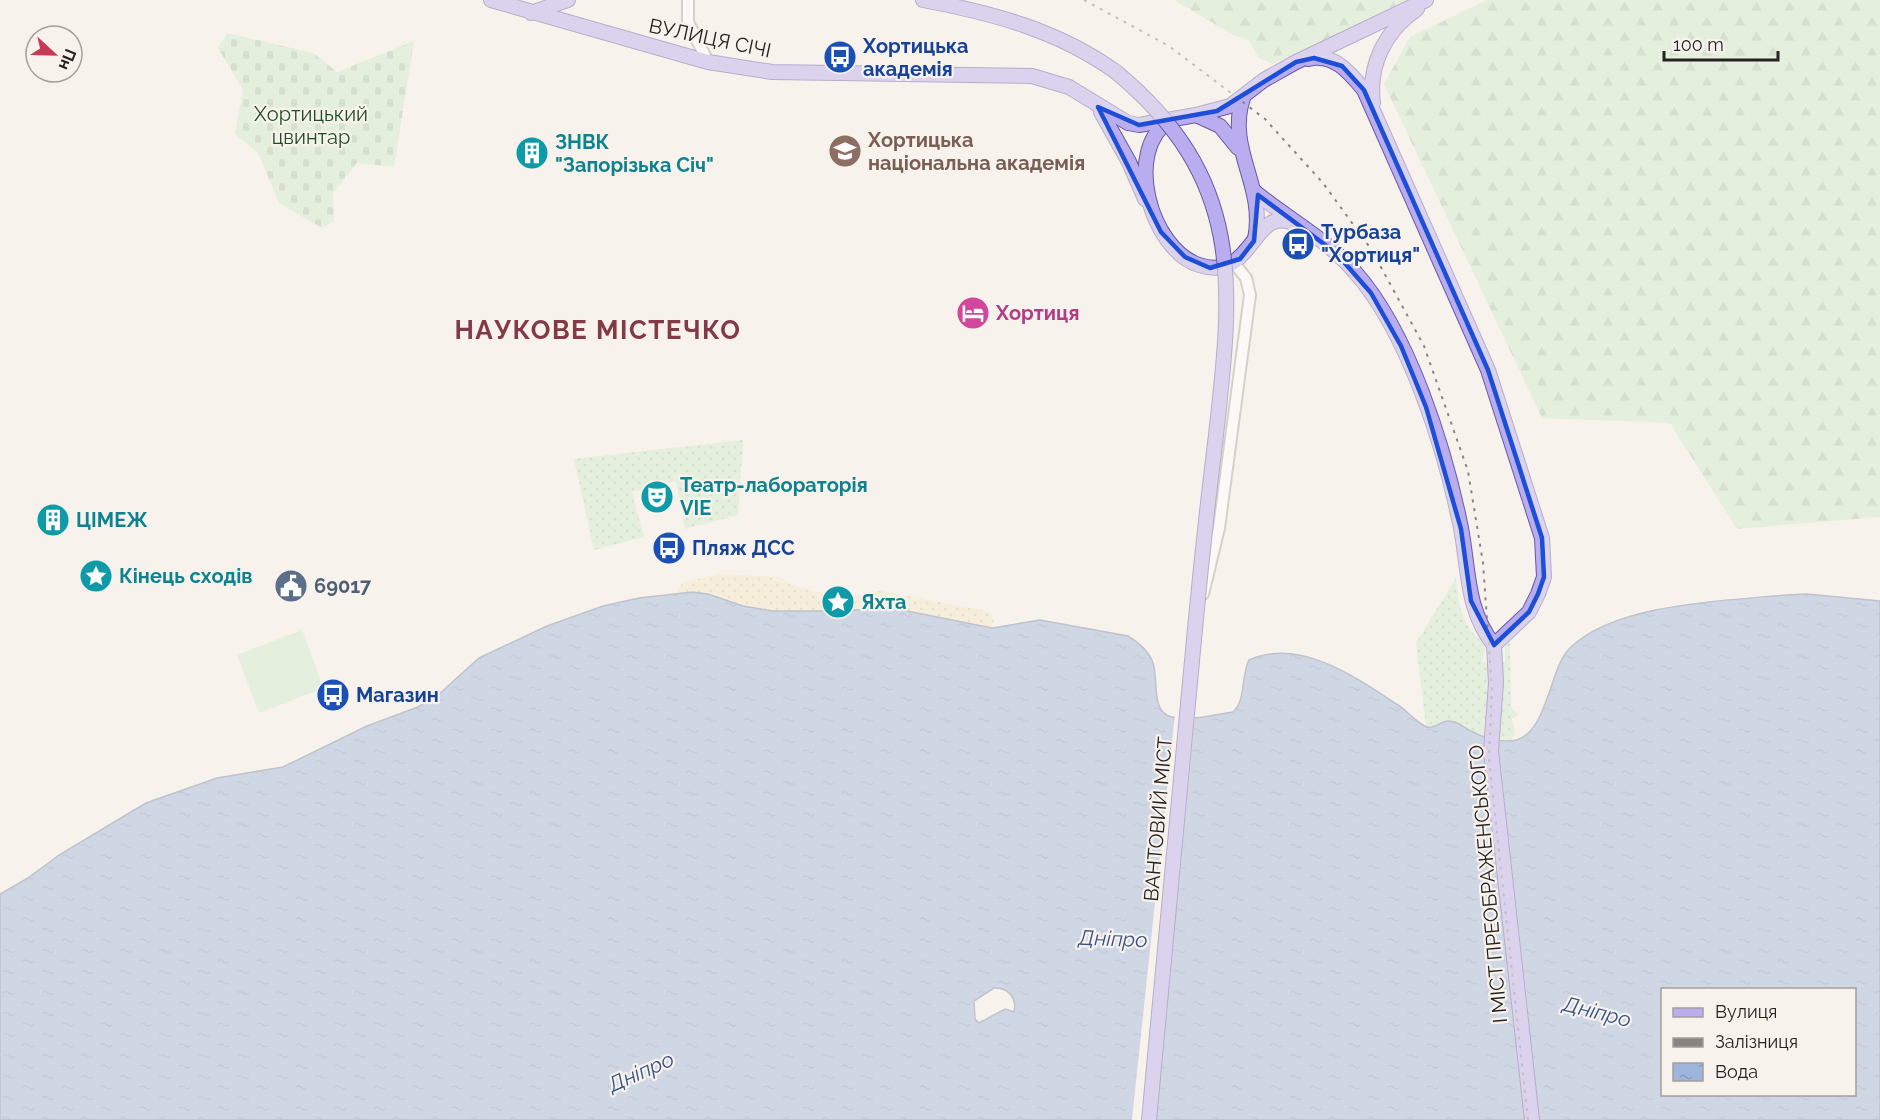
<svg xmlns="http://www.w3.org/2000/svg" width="1880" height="1120" font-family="Raleway,sans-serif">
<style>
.grass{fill:url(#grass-dots)}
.forest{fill:url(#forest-firs)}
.sand{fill:url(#sand-dots)}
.cemetery{fill:url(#cemetery-stones)}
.pitch{fill:#cceacc}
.water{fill:url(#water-ripples);stroke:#7a89a4;stroke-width:1.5;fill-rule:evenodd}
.pier{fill:#f8f2ed}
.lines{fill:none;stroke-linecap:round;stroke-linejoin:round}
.minor-casing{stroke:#ada7a2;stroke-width:14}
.major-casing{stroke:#6759a1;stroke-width:16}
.minor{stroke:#fff;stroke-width:10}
.major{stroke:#b9adf0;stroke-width:14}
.rail{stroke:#898481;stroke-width:2;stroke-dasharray:3 6;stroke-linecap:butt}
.major-bridge-casing{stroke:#6759a1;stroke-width:16;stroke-linecap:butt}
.major-bridge{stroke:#b9adf0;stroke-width:14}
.marked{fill:none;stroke:#1d4ed8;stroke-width:4.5;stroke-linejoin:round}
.labels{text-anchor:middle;stroke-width:4.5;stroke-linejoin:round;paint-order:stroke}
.street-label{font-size:20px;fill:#252221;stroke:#f8f2ed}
.transit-label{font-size:20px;font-weight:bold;fill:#164399;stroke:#f8f2ed;text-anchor:start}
.park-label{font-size:20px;fill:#1c4e22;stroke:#f8f2ed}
.education-label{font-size:20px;font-weight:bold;fill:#785e54;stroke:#f8f2ed;text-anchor:start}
.culture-label{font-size:20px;font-weight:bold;fill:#0d838f;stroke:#f8f2ed;text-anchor:start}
.hotel-label{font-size:20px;font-weight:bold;fill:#b23c85;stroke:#f8f2ed;text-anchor:start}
.service-label{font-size:20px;font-weight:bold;fill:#4e5e75;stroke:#f8f2ed;text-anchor:start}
.water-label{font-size:21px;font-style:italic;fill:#355386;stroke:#f8f2ed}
.district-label{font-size:26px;font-weight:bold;letter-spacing:1.5px;fill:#823a44;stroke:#f8f2ed}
</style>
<defs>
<pattern id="grass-dots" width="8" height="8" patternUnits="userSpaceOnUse" patternTransform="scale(1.5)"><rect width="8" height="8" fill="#cceacc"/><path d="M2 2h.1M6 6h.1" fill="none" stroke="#afc8af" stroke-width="1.8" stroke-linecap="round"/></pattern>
<pattern id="forest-firs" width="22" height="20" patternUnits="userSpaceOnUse" patternTransform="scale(1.5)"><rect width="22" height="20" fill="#cceacc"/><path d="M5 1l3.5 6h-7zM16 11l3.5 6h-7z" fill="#afc8af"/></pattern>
<pattern id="sand-dots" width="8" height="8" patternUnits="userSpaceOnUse" patternTransform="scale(1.5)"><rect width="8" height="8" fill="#f3e9c4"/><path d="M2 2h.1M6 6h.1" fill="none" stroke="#d0c8a8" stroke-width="1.8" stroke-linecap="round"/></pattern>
<pattern id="cemetery-stones" width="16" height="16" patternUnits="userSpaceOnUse" patternTransform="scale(1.5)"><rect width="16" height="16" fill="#cceacc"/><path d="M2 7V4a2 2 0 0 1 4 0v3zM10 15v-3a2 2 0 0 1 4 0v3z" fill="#afc8af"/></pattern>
<pattern id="water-ripples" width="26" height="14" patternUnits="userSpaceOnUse" patternTransform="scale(1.5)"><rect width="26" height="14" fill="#9eb5dc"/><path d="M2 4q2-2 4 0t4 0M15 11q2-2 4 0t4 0" fill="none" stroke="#889bbc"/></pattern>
</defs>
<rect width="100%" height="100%" fill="#f8f2ed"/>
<!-- grass -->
<g class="grass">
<polygon points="743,440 738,515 685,529 676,481 632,492 644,537 594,550 574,459"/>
<path d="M1456,578C1459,606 1461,627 1486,644L1483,661L1487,663L1505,662V644L1510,642L1511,708L1519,715L1512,719L1515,733L1510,742L1473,732L1462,724L1447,721L1435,726L1426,727L1416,643Z"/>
</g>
<!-- forest -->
<g class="forest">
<polygon points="1174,0 1408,0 1273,64 1259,58 1249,40 1233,35"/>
<polygon points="1487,0 1880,0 1880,517 1737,529 1670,423 1542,418 1384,84 1410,37"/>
</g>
<!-- sand -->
<path class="sand" d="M720,574L778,577L795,586L830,595H854L881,591L983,610L990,613L994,619L992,628C951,622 912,611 871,608C859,607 846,610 834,611C814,613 791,613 771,611C738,606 710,591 677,593L682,583Z"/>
<!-- cemetery -->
<polygon class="cemetery" points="227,33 313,53 337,72 414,41 394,167 357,163 333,193 334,221 322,228 279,203 258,153 235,134 243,90 218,48"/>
<!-- pitch -->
<polygon class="pitch" points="302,630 324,688 259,713 237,655"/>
<!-- water -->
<path class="water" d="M692,592L708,594L743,606L772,611H833L892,608L992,628L1040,620L1128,636C1139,643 1149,651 1153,663C1159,680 1150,712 1172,717C1191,721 1214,715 1233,712C1246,701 1241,675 1249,660C1300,637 1357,678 1398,705C1406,710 1419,725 1427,727C1435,729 1441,721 1448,721C1459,721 1464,728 1473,732C1482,737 1498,741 1508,741C1548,742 1548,668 1570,648C1616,603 1724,601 1786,595L1807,594L1880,601V1120H0V894L28,878L59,855L146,803L217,778L283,767L367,726L418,707L437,696L479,658L547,626L603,606L639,598ZM994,988C1009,987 1017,999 1014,1012L1005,1009L979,1023L975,1019L974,1001ZM1662,990H1854V1094H1662Z"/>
<!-- pier -->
<polygon class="pier" points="1175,714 1195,715 1156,1120 1132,1120"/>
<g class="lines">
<defs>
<g id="minor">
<polyline points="688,0 688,22 708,62"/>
<polyline points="1203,594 1219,528 1250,295 1246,278 1234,263"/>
</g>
<g id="major">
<polyline points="491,0 708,62 772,72 1032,76 1069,87 1128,123 1139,125 1196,115 1230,106 1264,80 1296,62 1426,0"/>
<path d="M923,0C992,13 1058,30 1116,72"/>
<polyline points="531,13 568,0"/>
<path d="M1308,59C1333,52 1350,73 1364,90L1488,370L1542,538L1544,577L1538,594L1529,612L1494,645"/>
<path d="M1243,98C1226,150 1266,185 1255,239"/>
<path d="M1373,103C1368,65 1385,31 1417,9"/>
<polyline points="1101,112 1129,162 1145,199"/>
<polyline points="1198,116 1220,126 1238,148"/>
<path d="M1170,120C1123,150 1150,249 1199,265C1254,283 1252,205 1293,223"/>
<path d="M1255,192C1288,219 1328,240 1355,272C1409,333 1445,449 1461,528C1469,570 1466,610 1494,645"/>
<polyline points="1494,645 1496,683 1491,751 1532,1120"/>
<polyline points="1149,1120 1195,629"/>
</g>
</defs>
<!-- minor casing -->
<use href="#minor" class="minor-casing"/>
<!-- major casing -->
<use href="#major" class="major-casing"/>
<!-- minor -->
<use href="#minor" class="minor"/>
<!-- major -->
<use href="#major" class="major"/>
<!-- rail -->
<polyline class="rail" points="1084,0 1169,46 1265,119 1323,183 1371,249 1424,346 1468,471 1483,563 1492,690 1489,759 1528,1120"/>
<defs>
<path id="major-bridge" d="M1116,72C1245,179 1233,284 1216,435C1208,500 1201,564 1195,629"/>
</defs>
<!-- major-bridge casing -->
<use href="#major-bridge" class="major-bridge-casing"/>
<!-- major-bridge -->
<use href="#major-bridge" class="major-bridge"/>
</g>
<!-- marked area -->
<path d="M0 0H1880V1120H0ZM1314,58L1342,66L1364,90L1488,370L1542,538L1544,577L1538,594L1529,612L1494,645L1471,601L1461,529L1426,407L1401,346L1371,293L1336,253L1258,195L1254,241L1240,259L1210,268L1185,257L1161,232L1098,107L1139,125L1217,111L1296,62Z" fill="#f8f2ed" fill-opacity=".55" fill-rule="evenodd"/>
<path class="marked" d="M1314,58L1342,66L1364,90L1488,370L1542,538L1544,577L1538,594L1529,612L1494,645L1471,601L1461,529L1426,407L1401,346L1371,293L1336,253L1258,195L1254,241L1240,259L1210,268L1185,257L1161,232L1098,107L1139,125L1217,111L1296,62Z"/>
<!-- icons -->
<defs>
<symbol id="bus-disc" viewBox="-11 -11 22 22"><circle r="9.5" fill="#1a4fb4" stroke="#f8f2ed"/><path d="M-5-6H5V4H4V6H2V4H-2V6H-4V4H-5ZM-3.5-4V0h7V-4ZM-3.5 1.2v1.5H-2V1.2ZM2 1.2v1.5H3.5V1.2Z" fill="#fff"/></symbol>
<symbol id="school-disc" viewBox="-11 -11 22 22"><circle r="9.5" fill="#8d6e63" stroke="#f8f2ed"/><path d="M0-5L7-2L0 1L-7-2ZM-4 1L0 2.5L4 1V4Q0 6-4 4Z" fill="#fff"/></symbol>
<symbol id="building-disc" viewBox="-11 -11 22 22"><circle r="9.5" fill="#0f9aa8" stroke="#f8f2ed"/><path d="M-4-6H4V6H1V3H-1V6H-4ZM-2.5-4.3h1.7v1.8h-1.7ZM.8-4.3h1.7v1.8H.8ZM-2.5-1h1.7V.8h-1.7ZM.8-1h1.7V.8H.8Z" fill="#fff"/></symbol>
<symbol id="hotel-disc" viewBox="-11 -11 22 22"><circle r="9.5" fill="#d1479c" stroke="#f8f2ed"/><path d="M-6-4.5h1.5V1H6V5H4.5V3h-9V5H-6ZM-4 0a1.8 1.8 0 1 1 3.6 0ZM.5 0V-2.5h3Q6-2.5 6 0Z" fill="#fff"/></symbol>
<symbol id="theatre-disc" viewBox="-11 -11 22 22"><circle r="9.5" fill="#0f9aa8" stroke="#f8f2ed"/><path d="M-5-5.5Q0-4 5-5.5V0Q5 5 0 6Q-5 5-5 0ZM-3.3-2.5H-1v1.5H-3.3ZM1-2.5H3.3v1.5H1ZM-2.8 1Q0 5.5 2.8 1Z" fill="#fff"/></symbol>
<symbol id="sight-disc" viewBox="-11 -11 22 22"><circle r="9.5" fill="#0f9aa8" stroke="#f8f2ed"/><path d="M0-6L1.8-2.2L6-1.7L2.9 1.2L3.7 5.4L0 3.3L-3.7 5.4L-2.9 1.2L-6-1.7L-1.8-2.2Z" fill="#fff"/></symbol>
<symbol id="civic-disc" viewBox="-11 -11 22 22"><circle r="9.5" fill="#5c6f8a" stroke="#f8f2ed"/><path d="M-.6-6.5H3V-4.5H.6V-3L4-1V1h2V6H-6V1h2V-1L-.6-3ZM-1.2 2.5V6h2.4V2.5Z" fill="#fff"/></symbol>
</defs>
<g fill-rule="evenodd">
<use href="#bus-disc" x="821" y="38" width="38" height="38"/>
<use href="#school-disc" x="826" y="132" width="38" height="38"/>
<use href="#building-disc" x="513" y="134" width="38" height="38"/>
<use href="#bus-disc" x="1279" y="225" width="38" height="38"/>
<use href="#hotel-disc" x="954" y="294" width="38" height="38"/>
<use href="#theatre-disc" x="638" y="478" width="38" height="38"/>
<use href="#building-disc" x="34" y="501" width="38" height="38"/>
<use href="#bus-disc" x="650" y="529" width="38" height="38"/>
<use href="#sight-disc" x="77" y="557" width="38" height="38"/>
<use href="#civic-disc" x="272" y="567" width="38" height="38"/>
<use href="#sight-disc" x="819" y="583" width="38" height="38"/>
<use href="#bus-disc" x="314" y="676" width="38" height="38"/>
</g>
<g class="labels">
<!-- street labels -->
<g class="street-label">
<text transform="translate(710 38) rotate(12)" y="7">ВУЛИЦЯ СІЧІ</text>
<text transform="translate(1158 819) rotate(-85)" y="7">ВАНТОВИЙ МІСТ</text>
<text transform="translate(1488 884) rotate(-95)" y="7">I МІСТ ПРЕОБРАЖЕНСЬКОГО</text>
</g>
<!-- transit labels -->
<g class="transit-label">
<text x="863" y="53">Хортицька<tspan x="863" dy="23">академія</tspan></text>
<text x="1321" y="239">Турбаза<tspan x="1321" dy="23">"Хортиця"</tspan></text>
<text x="692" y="555">Пляж ДСС</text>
<text x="356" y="702">Магазин</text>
</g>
<!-- park labels -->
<g class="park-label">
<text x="311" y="121">Хортицький<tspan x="311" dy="23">цвинтар</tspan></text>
</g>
<!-- education labels -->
<g class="education-label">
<text x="868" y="147">Хортицька<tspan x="868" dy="23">національна академія</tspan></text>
</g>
<!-- culture labels -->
<g class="culture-label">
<text x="555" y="149">ЗНВК<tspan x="555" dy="23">"Запорізька Січ"</tspan></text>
<text x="680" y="492">Театр-лабораторія<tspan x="680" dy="23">VIE</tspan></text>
<text x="76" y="527">ЦІМЕЖ</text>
<text x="119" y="583">Кінець сходів</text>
<text x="861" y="609">Яхта</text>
</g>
<!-- hotel labels -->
<g class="hotel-label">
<text x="996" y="320">Хортиця</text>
</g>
<!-- service labels -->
<g class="service-label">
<text x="314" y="593">69017</text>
</g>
<!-- water labels -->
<g class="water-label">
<text transform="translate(1113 939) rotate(2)" y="7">Дніпро</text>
<text transform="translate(1597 1012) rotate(14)" y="7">Дніпро</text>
<text transform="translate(641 1072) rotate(-24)" y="7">Дніпро</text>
</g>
<!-- district labels -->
<g class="district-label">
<text x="598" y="339">НАУКОВЕ МІСТЕЧКО</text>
</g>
</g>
<!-- legend -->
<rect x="1661" y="988" width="195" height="108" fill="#f8f2ed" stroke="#a49f9b" stroke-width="1.5"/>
<rect x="1673" y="1008" width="30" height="9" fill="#b9adf0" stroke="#a49f9b" stroke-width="1.5"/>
<text x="1715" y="1018" font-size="18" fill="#252221">Вулиця</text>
<rect x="1673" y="1038" width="30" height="9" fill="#898481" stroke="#a49f9b" stroke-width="1.5"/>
<text x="1715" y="1048" font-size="18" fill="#252221">Залізниця</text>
<rect x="1673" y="1063" width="30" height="18" fill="url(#water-ripples)" stroke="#a49f9b" stroke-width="1.5"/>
<text x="1715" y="1078" font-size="18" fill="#252221">Вода</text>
<!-- north arrow -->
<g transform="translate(54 54) rotate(112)"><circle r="28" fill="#f8f2ed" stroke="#a49f9b" stroke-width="1.5"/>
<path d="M0-4.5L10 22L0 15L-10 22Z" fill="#c83857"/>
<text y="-9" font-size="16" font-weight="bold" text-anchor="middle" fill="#252221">Пн</text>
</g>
<!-- scale -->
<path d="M1664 51v9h114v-9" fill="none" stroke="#252221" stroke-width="3"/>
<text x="1673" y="51" font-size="18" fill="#252221" stroke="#f8f2ed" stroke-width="4.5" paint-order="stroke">100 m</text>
</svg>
